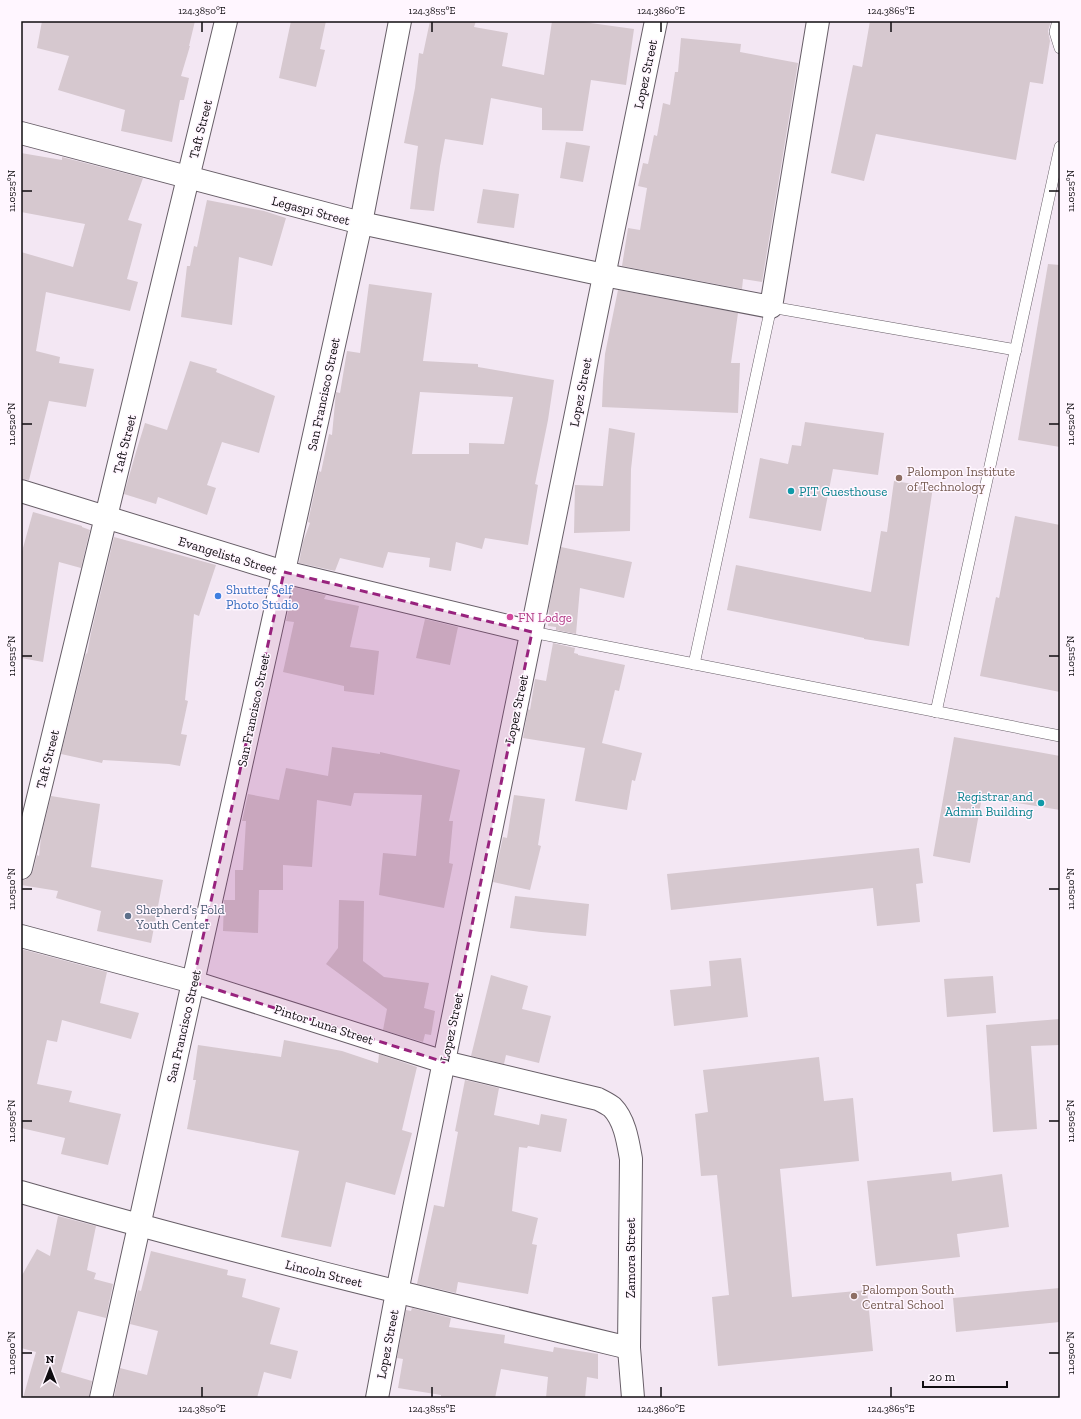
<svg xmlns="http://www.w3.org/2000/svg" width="1081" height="1419" font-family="'Zilla Slab',serif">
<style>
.building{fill:#d6c8cf;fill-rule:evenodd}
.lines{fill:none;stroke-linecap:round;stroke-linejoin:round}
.lane-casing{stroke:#675e67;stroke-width:12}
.street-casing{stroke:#675e67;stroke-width:24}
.lane{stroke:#fff;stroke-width:11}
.street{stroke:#fff;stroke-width:22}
.marked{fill:#98237e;fill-opacity:0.2;stroke:#98237e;stroke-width:3;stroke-dasharray:8 5;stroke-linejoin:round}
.ticks{fill:none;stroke:#100d11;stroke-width:1.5}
.education-dot{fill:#8d6e63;stroke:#fff6ff;stroke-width:1.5}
.culture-dot{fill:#0f9aa8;stroke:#fff6ff;stroke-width:1.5}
.shop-dot{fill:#3f7fe0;stroke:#fff6ff;stroke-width:1.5}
.hotel-dot{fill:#d1479c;stroke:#fff6ff;stroke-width:1.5}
.service-dot{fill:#5c6f8a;stroke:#fff6ff;stroke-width:1.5}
.labels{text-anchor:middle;stroke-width:3;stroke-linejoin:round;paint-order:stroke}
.street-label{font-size:13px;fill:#100d11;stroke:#fff6ff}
.education-label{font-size:13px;fill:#785e54;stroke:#fff6ff;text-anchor:start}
.culture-label{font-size:13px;fill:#0d838f;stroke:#fff6ff;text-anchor:start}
.shop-label{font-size:13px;fill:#366cbe;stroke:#fff6ff;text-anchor:start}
.hotel-label{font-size:13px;fill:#b23c85;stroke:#fff6ff;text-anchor:start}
.service-label{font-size:13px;fill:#4e5e75;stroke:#fff6ff;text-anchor:start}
.neatline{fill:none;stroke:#100d11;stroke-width:1.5}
.ticks-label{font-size:10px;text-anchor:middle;fill:#100d11}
</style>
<rect width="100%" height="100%" fill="#f3e7f3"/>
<!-- building -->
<g class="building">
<polygon points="42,21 195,21 189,46 190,46 181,76 189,78 184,100 180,100 172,142 121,131 125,110 58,90 69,56 37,48"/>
<polygon points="291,21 326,21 320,49 325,50 316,87 279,78"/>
<polygon points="430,21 476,21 474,27 508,33 502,66 544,75 552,21 576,21 634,29 626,85 591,80 583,131 542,130 542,108 491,98 483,145 445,139 440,166 434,211 410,209 418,146 404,143 415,88 419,53 423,54"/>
<polygon points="870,21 1051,21 1048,31 1050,41 1043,84 1030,82 1016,160 876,134 864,181 831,173 853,65 862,67"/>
<polygon points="681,38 741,44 740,52 798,63 762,282 743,279 742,289 622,266 628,228 640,230 647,188 638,186 643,163 648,164 654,135 657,136 663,103 670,105 675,72 678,72"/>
<polygon points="566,142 590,146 583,182 560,178"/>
<polygon points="21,153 62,160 62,157 143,178 128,220 142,224 127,279 138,282 130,311 46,292 36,351 60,357 59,363 94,369 86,407 49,401 29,480 21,479 21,252 73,267 85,224 21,212"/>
<polygon points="483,189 519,194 514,228 477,223"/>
<polygon points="207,200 264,211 286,218 272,266 239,257 232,325 181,317 187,266 190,266 194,246 197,247"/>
<polygon points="1048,264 1060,265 1060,447 1018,440"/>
<path d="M369,284L432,293L423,361L478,364V367L554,380L548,420L535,484L538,485L528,545L485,538L482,549L456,542L451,571L429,567L430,558L388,552L383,568L340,558L335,571L299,563L303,542L310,523L308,522L319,471L321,472L329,434L332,435L336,392L340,393L347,351L360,353ZM420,392L513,397L504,444L469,443V454H412Z"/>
<polygon points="618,290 738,313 731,363 740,363 738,413 602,407 603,382 605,354"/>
<polygon points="190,361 217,369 216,372 275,396 259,453 222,442 207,485 216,488 207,515 158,497 156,504 124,494 136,452 145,423 167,430"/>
<polygon points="805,422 884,433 878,475 833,469 821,531 749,518 760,458 788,464 792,445 801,446"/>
<polygon points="609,428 635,433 631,469 630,531 574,533 575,485 603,486"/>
<polygon points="894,481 933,487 909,646 864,639 864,638 727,610 736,565 871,592 881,531 887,532"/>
<polygon points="33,512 82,526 82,527 90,530 81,568 59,562 43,662 21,658 21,555"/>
<polygon points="1015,516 1060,525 1060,692 980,676 996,597 999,598"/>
<polygon points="114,537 216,565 199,616 194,614 185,700 188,701 181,734 187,735 180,766 169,764 103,760 102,763 61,754 86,653 87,654 91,633"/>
<polygon points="561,547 632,562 624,598 580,588 576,634 556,630 556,627 548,626 549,607"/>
<polygon points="293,587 326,595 324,599 359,606 350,647 379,651 374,695 344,691 344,686 283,672 294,622 286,621"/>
<polygon points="425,619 458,627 450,665 416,658"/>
<polygon points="553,643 575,648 574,653 578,654 578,655 625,665 619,691 615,690 602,743 642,753 635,781 632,780 627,810 575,801 585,748 523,738 528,709 530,710 535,679 546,681"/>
<polygon points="954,737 1060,756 1060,810 982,797 970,863 933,856"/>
<polygon points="332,747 380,754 380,752 460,770 449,821 453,821 449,863 453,864 444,908 379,895 383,853 416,856 422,795 354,793 351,806 317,800 312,867 283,865 283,890 259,890 258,933 223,931 224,900 235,900 235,870 243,870 246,821 242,821 248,794 279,800 286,768 328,776"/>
<polygon points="514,795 545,799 538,845 541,846 530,890 493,882 503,837 507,838"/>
<polygon points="51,796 100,804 91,867 163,880 151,943 97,931 101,911 56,898 58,891 21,885 21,880 25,880 30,876 33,871 37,855 39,856 41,837"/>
<polygon points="919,848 923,883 916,884 920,922 877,926 873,888 671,910 667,874"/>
<polygon points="515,896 589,904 586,936 541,932 510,928"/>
<polygon points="339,900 364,901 363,961 384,977 429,983 424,1008 435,1011 431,1035 425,1034 423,1042 383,1030 387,1009 326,964 338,948"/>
<polygon points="21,949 107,972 100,1003 139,1013 131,1039 62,1020 57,1042 47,1040 37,1084 72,1091 69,1102 121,1114 108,1165 61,1154 65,1138 21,1128"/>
<polygon points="741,958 748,1017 674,1026 670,990 711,986 709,961"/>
<polygon points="491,975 528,986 522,1009 551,1016 539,1063 506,1055 504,1064 471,1056"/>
<polygon points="993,976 996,1013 947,1017 944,979"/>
<polygon points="1060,1019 1060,1045 1031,1046 1037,1129 993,1132 986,1025"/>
<polygon points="284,1040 342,1051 378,1063 379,1054 417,1067 402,1130 412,1133 395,1195 346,1182 331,1247 281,1237 299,1151 187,1129 196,1080 193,1080 198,1045 281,1057"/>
<polygon points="819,1057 824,1101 853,1098 859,1161 780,1169 792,1297 867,1290 873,1351 718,1366 712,1297 729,1295 717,1175 701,1176 695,1114 708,1112 703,1070"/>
<polygon points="465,1080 499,1088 494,1115 539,1125 541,1114 567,1119 561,1152 528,1146 527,1148 519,1147 512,1211 538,1218 532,1244 537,1245 528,1294 458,1282 456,1293 417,1284 434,1205 444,1207 458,1132 455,1131"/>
<polygon points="951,1172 952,1181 1002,1174 1009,1227 957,1234 960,1257 876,1266 867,1181"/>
<polygon points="58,1216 96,1226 87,1270 96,1273 94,1279 113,1284 106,1318 78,1311 61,1372 92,1381 89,1398 23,1398 36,1352 21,1348 21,1277 37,1249 50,1256"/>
<polygon points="151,1251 228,1270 227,1275 246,1279 242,1297 280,1308 270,1344 298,1351 291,1379 264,1372 257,1398 114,1398 120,1368 147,1375 158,1331 130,1324 138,1290 141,1291"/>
<polygon points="1060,1288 1060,1322 956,1332 953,1298"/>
<polygon points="412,1308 451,1318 449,1327 505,1335 504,1343 553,1352 554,1347 598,1354 598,1379 587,1377 585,1398 546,1398 548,1377 501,1369 495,1398 441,1398 441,1395 398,1388 403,1359 397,1358 406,1310 411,1311"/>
</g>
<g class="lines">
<defs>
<g id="lane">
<polyline points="1058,21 1055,32 1060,48"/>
<polyline points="532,632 1060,736"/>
<polyline points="694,664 771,307 1016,350"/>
<polyline points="936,712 1060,147"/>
</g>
<g id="street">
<polyline points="21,133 361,223 604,275 771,307 818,21"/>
<polyline points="21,491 284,572 532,632"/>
<polyline points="21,868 226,21"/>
<path d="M21,936L193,982L444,1062L598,1099C602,1101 608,1104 612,1107C625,1120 628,1142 631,1159L629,1348L633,1398"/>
<path d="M21,1192C222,1250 426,1299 629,1348"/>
<polyline points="101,1398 361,223 400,21"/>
<polyline points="377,1398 397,1292 656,21"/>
</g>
</defs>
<!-- lane casing -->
<use href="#lane" class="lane-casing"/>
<!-- street casing -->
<use href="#street" class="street-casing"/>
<!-- lane -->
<use href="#lane" class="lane"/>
<!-- street -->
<use href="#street" class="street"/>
</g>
<!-- marked area -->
<path class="marked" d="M284,572L532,632L444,1062L193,982Z"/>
<!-- ticks -->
<path class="ticks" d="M202,22V32M432,22V32M661,22V32M891,22V32M22,191H32M1049,191H1059M22,424H32M1049,424H1059M22,656H32M1049,656H1059M22,889H32M1049,889H1059M22,1121H32M1049,1121H1059M22,1353H32M1049,1353H1059M202,1387V1397M432,1387V1397M661,1387V1397M891,1387V1397"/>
<!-- markers -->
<g class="education-dot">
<circle cx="899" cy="478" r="4"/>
<circle cx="854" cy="1296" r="4"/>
</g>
<g class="culture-dot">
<circle cx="791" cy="491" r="4"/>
<circle cx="1041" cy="803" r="4"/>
</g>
<circle class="shop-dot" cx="218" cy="596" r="4"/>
<circle class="hotel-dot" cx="510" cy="617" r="4"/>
<circle class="service-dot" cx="128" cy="916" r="4"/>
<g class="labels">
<!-- street labels -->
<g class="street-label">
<text transform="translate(645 74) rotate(-78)" y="5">Lopez Street</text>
<text transform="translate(200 129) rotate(-76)" y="5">Taft Street</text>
<text transform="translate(311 210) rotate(15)" y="5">Legaspi Street</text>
<text transform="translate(580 392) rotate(-79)" y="5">Lopez Street</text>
<text transform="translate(323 394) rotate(-78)" y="5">San Francisco Street</text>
<text transform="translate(124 444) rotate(-76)" y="5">Taft Street</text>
<text transform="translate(228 555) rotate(17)" y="5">Evangelista Street</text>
<text transform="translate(516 709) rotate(-78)" y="5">Lopez Street</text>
<text transform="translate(253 710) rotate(-78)" y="5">San Francisco Street</text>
<text transform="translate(47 759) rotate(-76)" y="5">Taft Street</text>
<text transform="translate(324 1024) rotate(18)" y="5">Pintor Luna Street</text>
<text transform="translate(183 1026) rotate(-77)" y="5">San Francisco Street</text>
<text transform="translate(451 1027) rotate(-78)" y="5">Lopez Street</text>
<text transform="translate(630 1258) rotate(-90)" y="5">Zamora Street</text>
<text transform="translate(324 1273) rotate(14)" y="5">Lincoln Street</text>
<text transform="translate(387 1344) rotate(-79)" y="5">Lopez Street</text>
</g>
<!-- education labels -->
<g class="education-label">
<text x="907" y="476">Palompon Institute<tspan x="907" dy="15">of Technology</tspan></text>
<text x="862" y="1294">Palompon South<tspan x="862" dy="15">Central School</tspan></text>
</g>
<!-- culture labels -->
<g class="culture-label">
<text x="799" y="496">PIT Guesthouse</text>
<text x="1033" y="801" text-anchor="end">Registrar and<tspan x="1033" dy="15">Admin Building</tspan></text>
</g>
<!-- shop labels -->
<g class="shop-label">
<text x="226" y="594">Shutter Self<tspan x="226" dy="15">Photo Studio</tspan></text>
</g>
<!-- hotel labels -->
<g class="hotel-label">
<text x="518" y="622">FN Lodge</text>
</g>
<!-- service labels -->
<g class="service-label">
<text x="136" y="914">Shepherd’s Fold<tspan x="136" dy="15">Youth Center</tspan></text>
</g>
</g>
<!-- border -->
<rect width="1081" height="1419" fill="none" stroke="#fff6ff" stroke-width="44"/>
<!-- north arrow -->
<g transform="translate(50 1369)" stroke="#fff6ff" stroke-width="3" paint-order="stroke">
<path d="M0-3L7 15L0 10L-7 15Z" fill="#100d11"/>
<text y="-6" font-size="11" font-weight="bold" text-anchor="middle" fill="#100d11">N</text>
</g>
<!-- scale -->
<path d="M923 1381v6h84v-6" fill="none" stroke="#100d11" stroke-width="2"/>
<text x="929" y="1381" font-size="12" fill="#100d11" stroke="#fff6ff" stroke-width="3" paint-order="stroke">20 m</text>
<rect x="22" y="22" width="1037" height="1375" class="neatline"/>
<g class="ticks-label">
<text x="202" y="14">124.3850°E</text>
<text x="432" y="14">124.3855°E</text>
<text x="661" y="14">124.3860°E</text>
<text x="891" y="14">124.3865°E</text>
<text transform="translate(11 191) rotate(-90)" y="4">11.0525°N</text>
<text transform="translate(1070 191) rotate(-90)" y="4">11.0525°N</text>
<text transform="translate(11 424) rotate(-90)" y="4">11.0520°N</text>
<text transform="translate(1070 424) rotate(-90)" y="4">11.0520°N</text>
<text transform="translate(11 656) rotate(-90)" y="4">11.0515°N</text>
<text transform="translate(1070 656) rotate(-90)" y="4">11.0515°N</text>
<text transform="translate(11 889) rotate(-90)" y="4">11.0510°N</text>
<text transform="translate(1070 889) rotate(-90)" y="4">11.0510°N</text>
<text transform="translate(11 1121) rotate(-90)" y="4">11.0505°N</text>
<text transform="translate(1070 1121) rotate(-90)" y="4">11.0505°N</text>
<text transform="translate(11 1353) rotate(-90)" y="4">11.0500°N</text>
<text transform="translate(1070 1353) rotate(-90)" y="4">11.0500°N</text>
<text x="202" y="1412">124.3850°E</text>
<text x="432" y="1412">124.3855°E</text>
<text x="661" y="1412">124.3860°E</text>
<text x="891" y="1412">124.3865°E</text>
</g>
</svg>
